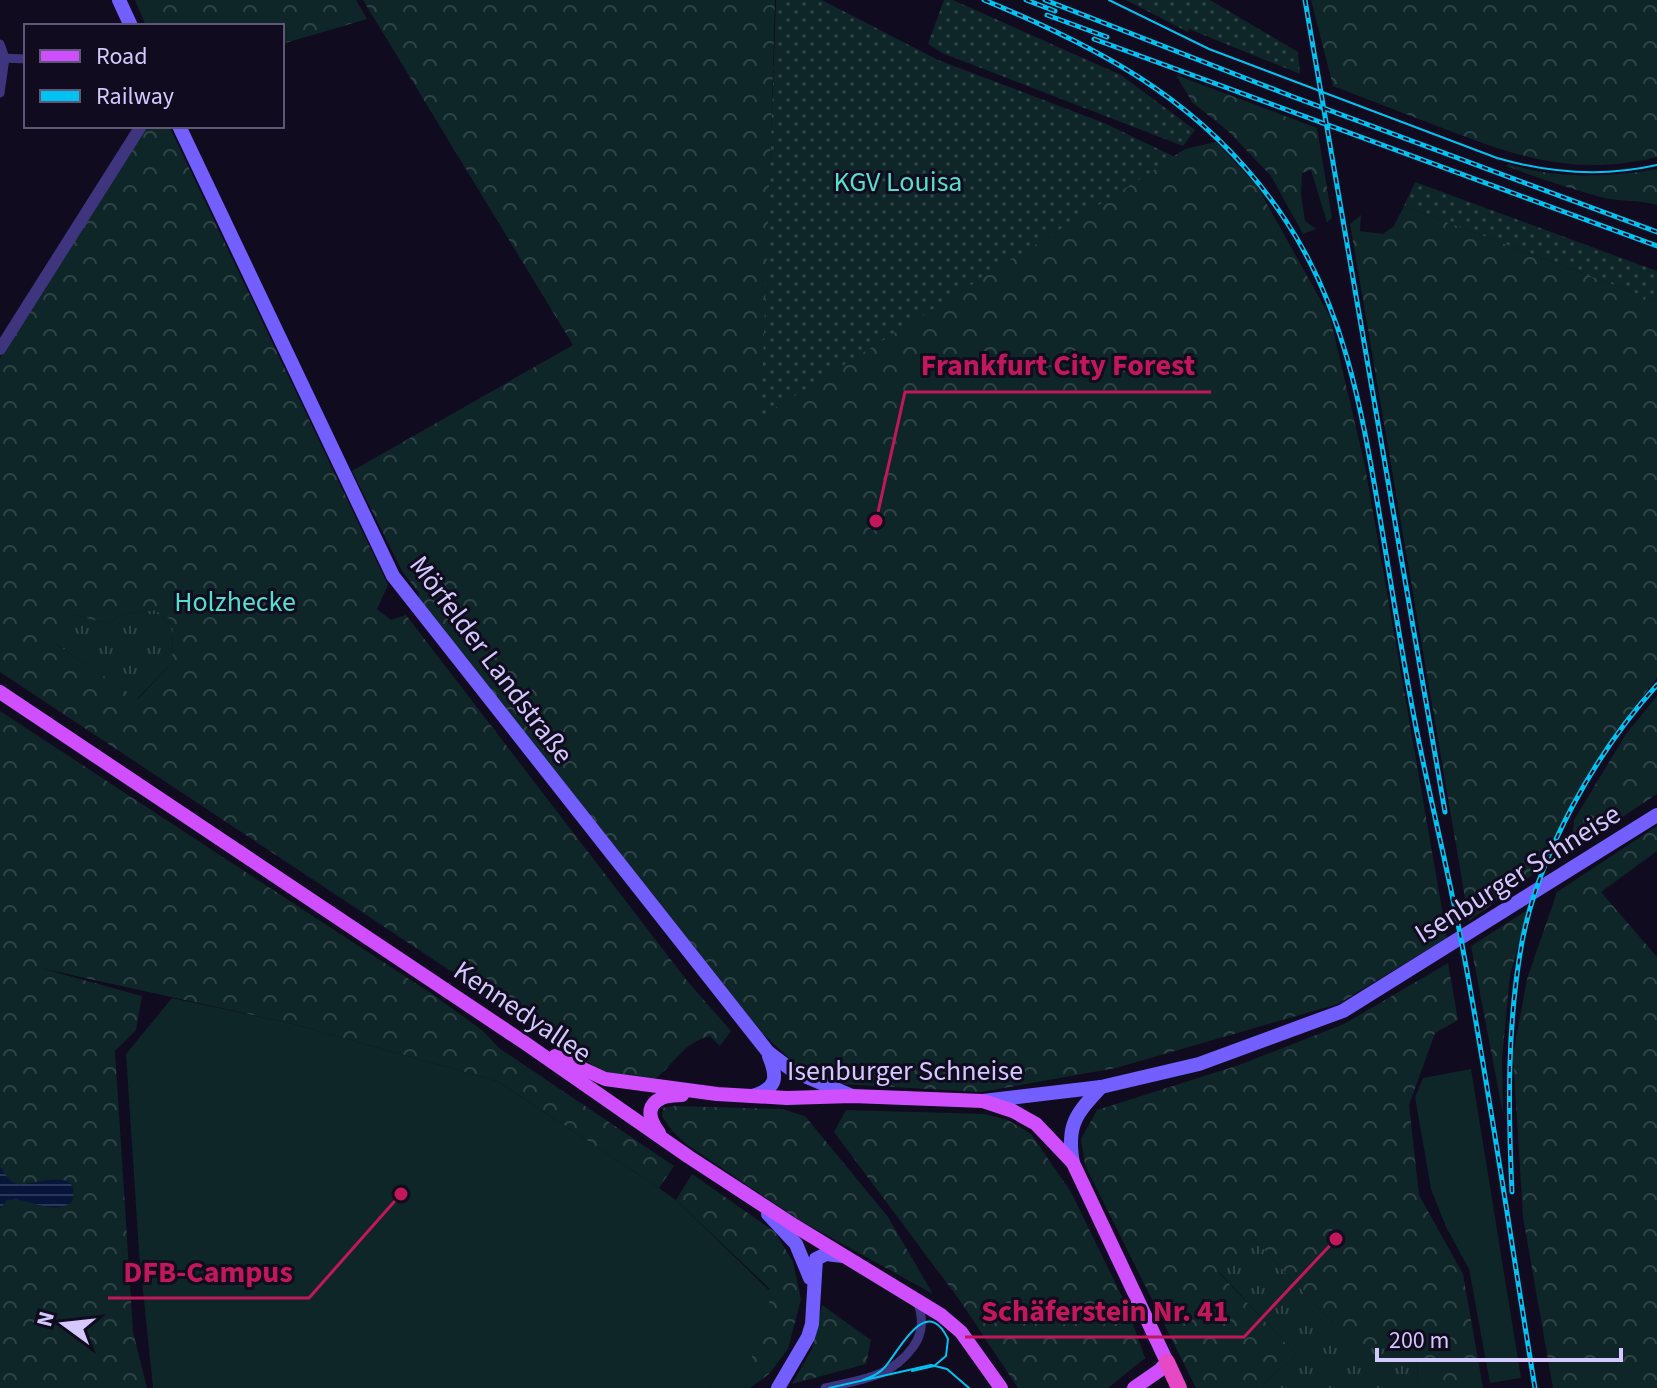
<svg xmlns="http://www.w3.org/2000/svg" width="1657" height="1388" font-family="'Source Sans 3',sans-serif">
<style>
.grass{fill:url(#grass-tufts)}
.forest{fill:url(#forest-crowns);fill-rule:evenodd}
.garden{fill:url(#garden-dots)}
.pitch{fill:#0e2628}
.water{fill:url(#water-rules)}
.lines{fill:none;stroke-linecap:round;stroke-linejoin:round}
.minor{stroke:#3f357e;stroke-width:9}
.tertiary{stroke:#3f357e;stroke-width:12}
.secondary{stroke:#735fff;stroke-width:14}
.primary{stroke:#cf4fff;stroke-width:14}
.trunk{stroke:#e749c5;stroke-width:16}
.tram{stroke:#00c3f3;stroke-width:2}
.rail-casing{stroke:#00c3f3;stroke-width:5}
.rail{stroke:#100b1e;stroke-width:2;stroke-dasharray:6;stroke-linecap:butt}
.labels{text-anchor:middle;stroke-width:6;stroke-linejoin:round;paint-order:stroke}
.park-label{font-size:28px;fill:#53e0cb;stroke:#100b1e}
.street-label{font-size:28px;fill:#d4c8ff;stroke:#100b1e}
.leader{fill:none;stroke:#c2185b;stroke-width:3}
.callout-dot{fill:#c2185b;stroke:#100b1e;stroke-width:3}
.callout-label{font-size:30px;text-anchor:middle;font-weight:bold;fill:#c2185b;stroke:#100b1e;stroke-width:6;stroke-linejoin:round;paint-order:stroke}
</style>
<defs>
<pattern id="grass-tufts" width="24" height="20" patternUnits="userSpaceOnUse" patternTransform="scale(2)"><rect width="24" height="20" fill="#0e2628"/><path d="M3 7l-1-3M5 7V3M7 7l1-3M15 17l-1-3M17 17v-4M19 17l1-3" fill="none" stroke="#304448"/></pattern>
<pattern id="forest-crowns" width="20" height="18" patternUnits="userSpaceOnUse" patternTransform="scale(2)"><rect width="20" height="18" fill="#0e2628"/><path d="M2 6a3 3 0 1 1 6 0M12 15a3 3 0 1 1 6 0" fill="none" stroke="#304448"/></pattern>
<pattern id="garden-dots" width="8" height="8" patternUnits="userSpaceOnUse" patternTransform="scale(2)"><rect width="8" height="8" fill="#0e2628"/><path d="M2 2h.1M6 6h.1" fill="none" stroke="#304448" stroke-width="1.8" stroke-linecap="round"/></pattern>
<pattern id="water-rules" width="6" height="5" patternUnits="userSpaceOnUse" patternTransform="scale(2)"><rect width="6" height="5" fill="#08153a"/><path d="M0 2.5h6" fill="none" stroke="#2b3658"/></pattern>
</defs>
<rect width="100%" height="100%" fill="#100b1e"/>
<!-- grass -->
<g class="grass">
<polygon points="155,610 173,620 172,663 137,699 55,643 76,615 109,624 119,615"/>
<polygon points="1254,1239 1332,1322 1346,1347 1418,1349 1417,1388 1262,1388 1265,1382 1297,1355 1219,1272"/>
</g>
<!-- forest -->
<g class="forest">
<polygon points="135,0 356,0 367,19 282,44 282,26 146,26"/>
<polygon points="363,0 775,0 763,413 1185,149 1216,142 1257,186 1330,317 1365,466 1447,938 1338,1004 1116,1068 981,1092 840,1084 797,1066 761,1032 419,600 419,593 402,571 352,471 573,345"/>
<path d="M1311,0H1657V157C1573,177 1519,157 1442,128C1406,114 1369,100 1333,86Z"/>
<polygon points="1176,75 1317,128 1332,218 1327,222 1311,170 1302,173 1301,195 1305,221 1316,229 1303,234 1271,176 1229,132 1192,102"/>
<path d="M147,126H169L388,585L377,609L391,620L406,615L688,982L731,1031L720,1046L710,1036C682,1043 676,1063 655,1079L606,1074L0,672V358ZM155,610L173,621L172,663L138,699L56,644L76,615L109,624L119,615Z"/>
<path d="M1508,164C1557,179 1607,178 1657,169V205C1638,199 1618,202 1600,197C1569,188 1537,178 1507,166Z"/>
<polygon points="1404,206 1657,301 1657,678 1618,728 1587,775 1539,870 1469,921 1350,224 1361,215 1360,231 1383,234 1394,226"/>
<polygon points="1657,696 1657,794 1571,851 1574,820 1626,734"/>
<polygon points="0,711 432,994 483,1031 499,1048 674,1166 659,1188 497,1081 293,1024 40,968 142,996 136,1030 115,1051 133,1332 147,1388 0,1388"/>
<polygon points="1657,826 1657,851 1601,892 1657,957 1657,1388 1553,1388 1523,1217 1513,1056 1527,979 1557,892"/>
<polygon points="1529,909 1510,975 1502,1059 1503,1114 1471,946"/>
<polygon points="1448,963 1458,1020 1435,1033 1409,1105 1419,1195 1463,1274 1483,1388 1417,1388 1418,1349 1346,1348 1332,1322 1254,1239 1219,1273 1297,1355 1265,1382 1262,1388 1196,1388 1085,1165 1081,1139 1097,1110 1239,1065 1344,1024"/>
<polygon points="673,1106 782,1109 805,1116 888,1217 933,1294 799,1220 686,1144 673,1132 662,1116 663,1108"/>
<polygon points="846,1110 985,1114 1008,1120 1031,1134 1071,1192 1127,1307 1145,1358 1108,1388 1018,1388 961,1302 834,1132"/>
<polygon points="692,1174 775,1232 793,1262 801,1299 788,1349 769,1374 750,1388 633,1388 732,1359 770,1289 676,1200"/>
<polygon points="822,1305 871,1340 866,1364 792,1384 812,1349"/>
</g>
<!-- garden -->
<g class="garden">
<polygon points="776,0 822,0 938,60 1104,123 1175,157 761,417"/>
<polygon points="944,0 953,0 1121,75 1195,130 1183,146 942,53 928,44"/>
<polygon points="1126,0 1210,0 1298,52 1300,74 1189,29 1188,32"/>
<polygon points="1415,182 1657,271 1657,301 1404,206"/>
</g>
<!-- pitch -->
<g class="pitch">
<polygon points="172,998 293,1024 497,1081 659,1188 676,1200 772,1293 745,1379 709,1388 153,1388 139,1252 126,1054"/>
<polygon points="1471,1069 1521,1378 1490,1383 1469,1269 1446,1227 1431,1189 1415,1097 1423,1078"/>
</g>
<!-- water -->
<path class="water" d="M0,1166C5,1174 9,1182 18,1184C33,1186 83,1164 72,1202C52,1217 29,1196 7,1200L0,1209Z"/>
<g class="lines">
<!-- minor -->
<g class="minor">
<polyline points="0,44 5,58 0,93"/>
<polyline points="1,58 26,59"/>
<path d="M825,1388C859,1380 891,1378 913,1347C924,1332 923,1317 917,1300"/>
</g>
<!-- tertiary -->
<polyline class="tertiary" points="0,349 141,126"/>
<!-- secondary -->
<g class="secondary">
<polyline points="119,0 131,26"/>
<polyline points="179,126 393,576 768,1052 793,1071 852,1096"/>
<path d="M753,1096C777,1088 778,1078 769,1056"/>
<polyline points="983,1101 1101,1087 1199,1064 1343,1011 1657,815"/>
<path d="M1073,1163C1066,1125 1076,1114 1101,1087"/>
<polyline points="768,1214 796,1244 810,1278"/>
<polyline points="778,1388 808,1337 812,1324 816,1259 826,1254 843,1256"/>
</g>
<!-- primary -->
<g class="primary">
<polyline points="0,692 525,1043 689,1157 795,1226 941,1315 961,1332 1001,1388"/>
<polyline points="555,1056 605,1079 717,1094 787,1098 852,1096 983,1101 1013,1111 1036,1124 1073,1163 1167,1362 1160,1370 1134,1388"/>
<path d="M659,1133C640,1107 655,1095 682,1095"/>
</g>
<!-- trunk -->
<polyline class="trunk" points="1167,1362 1179,1388"/>
<!-- tram -->
<g class="tram">
<path d="M1109,0L1209,49L1497,158C1549,173 1604,177 1657,165"/>
<path d="M863,1380C871,1377 879,1374 885,1367C899,1351 926,1293 948,1339L946,1356L934,1366L912,1371"/>
<polyline points="829,1388 931,1365 947,1369 969,1388"/>
</g>
<defs>
<g id="rail">
<path d="M984,0C1108,51 1211,107 1286,221C1343,307 1361,405 1378,506C1389,571 1399,636 1411,701C1425,779 1445,856 1460,934C1489,1085 1510,1237 1535,1388"/>
<polyline points="1026,0 1055,11"/>
<polyline points="1045,0 1291,96 1657,232"/>
<polyline points="1305,0 1445,812"/>
<polyline points="1047,15 1107,37"/>
<polyline points="1094,39 1657,246"/>
<path d="M1512,1192C1508,1108 1507,1025 1522,942C1539,853 1596,752 1657,685"/>
</g>
</defs>
<!-- rail casing -->
<use href="#rail" class="rail-casing"/>
<!-- rail -->
<use href="#rail" class="rail"/>
</g>
<g class="labels">
<!-- park labels -->
<g class="park-label">
<text x="898" y="191">KGV Louisa</text>
<text x="235" y="611">Holzhecke</text>
</g>
<!-- street labels -->
<g class="street-label">
<text transform="translate(492 659) rotate(53)" y="10">Mörfelder Landstraße</text>
<text transform="translate(1517 873) rotate(-32)" y="10">Isenburger Schneise</text>
<text transform="translate(523 1011) rotate(34)" y="10">Kennedyallee</text>
<text x="905" y="1080">Isenburger Schneise</text>
</g>
</g>
<!-- callouts -->
<path class="leader" d="M876 521L905 392H1211M401 1194L309 1298H108M1336 1239L1244 1337H965"/>
<g class="callout-dot">
<circle cx="876" cy="521" r="8"/>
<circle cx="401" cy="1194" r="8"/>
<circle cx="1336" cy="1239" r="8"/>
</g>
<g class="callout-label">
<text x="1058" y="375">Frankfurt City Forest</text>
<text x="208" y="1282">DFB-Campus</text>
<text x="1105" y="1321">Schäferstein Nr. 41</text>
</g>
<!-- legend -->
<rect x="24" y="24" width="260" height="104" fill="#100b1e" stroke="#5e5778" stroke-width="2"/>
<rect x="40" y="50" width="40" height="12" fill="#cf4fff" stroke="#5e5778" stroke-width="2"/>
<text x="96" y="64" font-size="24" fill="#d4c8ff">Road</text>
<rect x="40" y="90" width="40" height="12" fill="#00c3f3" stroke="#5e5778" stroke-width="2"/>
<text x="96" y="104" font-size="24" fill="#d4c8ff">Railway</text>
<!-- north arrow -->
<g transform="translate(64 1324) rotate(285)" stroke="#100b1e" stroke-width="6" paint-order="stroke">
<path d="M0-6L14 30L0 20L-14 30Z" fill="#d4c8ff"/>
<text y="-12" font-size="22" font-weight="bold" text-anchor="middle" fill="#d4c8ff">N</text>
</g>
<!-- scale -->
<path d="M1377 1348v12h244v-12" fill="none" stroke="#d4c8ff" stroke-width="4"/>
<text x="1389" y="1348" font-size="24" fill="#d4c8ff" stroke="#100b1e" stroke-width="6" paint-order="stroke">200 m</text>
</svg>
